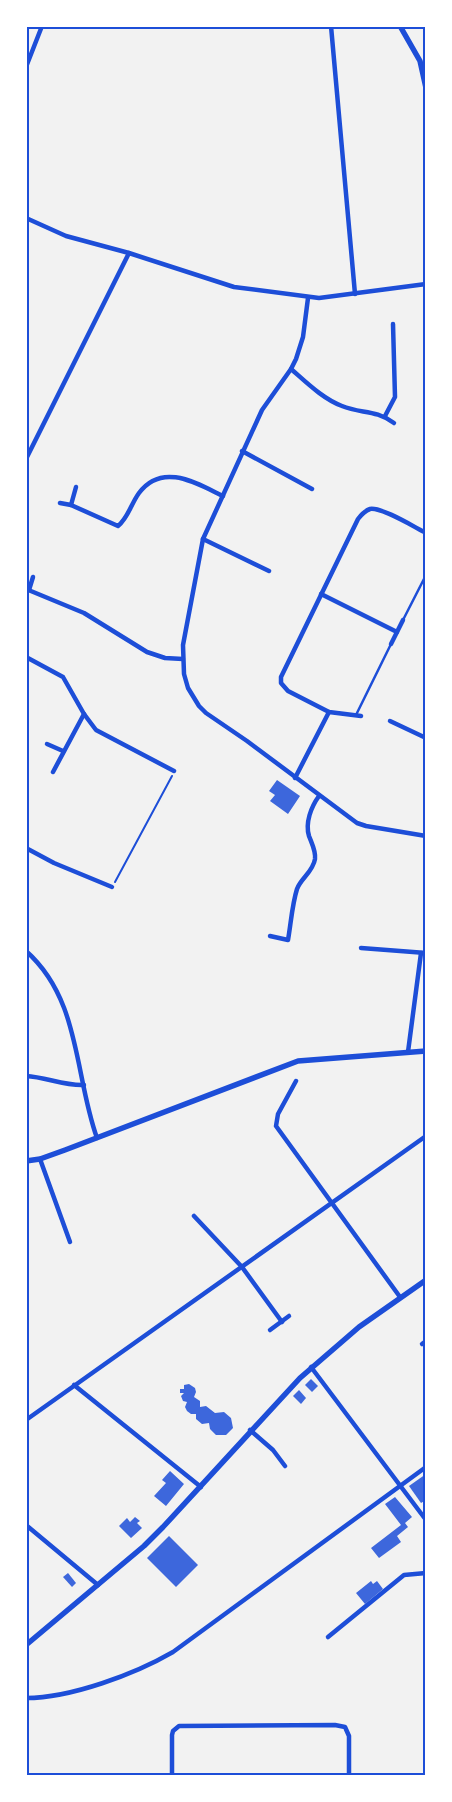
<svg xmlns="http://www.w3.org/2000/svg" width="452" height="1802" font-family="Figtree,sans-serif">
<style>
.building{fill:#3d67dc}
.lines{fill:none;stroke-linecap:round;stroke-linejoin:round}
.path{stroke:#1d4ed8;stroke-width:2}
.service{stroke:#1d4ed8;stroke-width:2.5}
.minor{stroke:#1d4ed8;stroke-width:4.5}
.tertiary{stroke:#1d4ed8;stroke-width:5.5}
.neatline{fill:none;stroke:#1d4ed8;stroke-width:2}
</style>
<rect width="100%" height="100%" fill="#f2f2f2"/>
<!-- building -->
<g class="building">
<polygon points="277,780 300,796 288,814 270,801 275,795 269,791"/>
<polygon points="311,1379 318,1386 312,1392 305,1385"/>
<polygon points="189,1384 195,1388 196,1392 194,1397 200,1401 200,1407 206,1406 215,1413 224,1412 231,1418 233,1428 226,1435 216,1435 210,1429 209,1423 202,1424 196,1419 196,1414 191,1414 187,1411 185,1407 187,1402 183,1401 181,1396 184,1393 180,1393 180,1389 184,1389 184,1385"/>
<polygon points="299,1390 306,1398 301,1404 293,1396"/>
<polygon points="170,1471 184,1484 166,1506 154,1496 166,1483 162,1480"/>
<polygon points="426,1474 426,1500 421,1503 409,1486"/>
<polygon points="395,1497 412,1517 405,1523 408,1527 397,1536 401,1542 379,1558 371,1548 401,1525 385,1504"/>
<polygon points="135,1517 140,1521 137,1523 142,1528 131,1538 119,1526 127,1518 130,1522"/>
<polygon points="169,1536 198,1565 176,1587 147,1558"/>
<polygon points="68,1573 76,1583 72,1587 63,1577"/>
<polygon points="371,1581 373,1584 377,1581 383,1589 365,1604 356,1593"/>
</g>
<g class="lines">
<!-- path -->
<polyline class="path" points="115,882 172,776"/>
<!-- service -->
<g class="service">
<polyline points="403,620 426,575"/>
<polyline points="356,715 391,644"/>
</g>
<!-- minor -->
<g class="minor">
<polyline points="331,26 355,294"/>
<polyline points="26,67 42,26"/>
<polyline points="26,218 66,236 129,253 234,287 319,298 426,284"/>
<polyline points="308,298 303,337 296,359 291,369 262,410 203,539 183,645 184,674 188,688 199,706 206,713 247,741 357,823 366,826 426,836"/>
<path d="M291,369C306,382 323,399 342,406C361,414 375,409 394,423"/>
<polyline points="385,416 395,397 393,324"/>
<polyline points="242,451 312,489"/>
<polyline points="26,459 129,253"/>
<path d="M60,503L71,505L118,526C128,518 131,504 139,493C162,462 196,483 223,496"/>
<polyline points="71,505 76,487"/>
<polyline points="203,539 269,571"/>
<polyline points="26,589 84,613 147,652 165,658 183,659"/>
<polyline points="29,590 33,577"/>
<polyline points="321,594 397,632"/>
<polyline points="391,644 403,620"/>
<polyline points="26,657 63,677 84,714 96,730 174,771"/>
<path d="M361,716L329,712L288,691L281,683V677L358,519C361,515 364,511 370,509C382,507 414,527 426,533"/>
<polyline points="390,721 426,738"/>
<polyline points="47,744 63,751"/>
<polyline points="53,772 84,714"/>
<polyline points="295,778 329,712"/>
<polyline points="26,848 54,863 112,887"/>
<path d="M270,936L288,940C291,923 292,905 297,889C301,878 313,872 315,859C316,851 312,844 309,836C305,823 311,807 319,796"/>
<polyline points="361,948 426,953"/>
<path d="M26,951C81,1000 74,1074 97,1138"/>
<polyline points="408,1052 421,953"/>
<path d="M26,1076C46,1077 64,1086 84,1085"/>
<polyline points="296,1081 278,1114 276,1126 400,1297"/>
<polyline points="40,1159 70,1242"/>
<polyline points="194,1216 242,1267 282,1322"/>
<polyline points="270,1330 289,1316"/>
<polyline points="422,1344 426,1341"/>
<polyline points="311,1367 426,1520"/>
<polyline points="74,1385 201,1487"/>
<polyline points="26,1420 426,1136"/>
<polyline points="250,1430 273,1450 285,1466"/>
<polyline points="26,1525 98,1585"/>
<polyline points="328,1637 404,1575 426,1573"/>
<path d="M26,1698C71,1698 135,1674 173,1652L426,1467"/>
<polyline points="172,1776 172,1735 173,1731 179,1726 335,1725 345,1727 349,1736 349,1776"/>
</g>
<!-- tertiary -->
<g class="tertiary">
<polyline points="400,26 420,61 426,88"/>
<polyline points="26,1161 40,1159 65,1150 298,1061 426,1051"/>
<polyline points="26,1645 144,1546 163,1527 300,1378 359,1327 426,1280"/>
</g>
</g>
<!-- border -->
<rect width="452" height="1802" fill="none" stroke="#ffffff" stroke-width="55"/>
<rect x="28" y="28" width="396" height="1746" class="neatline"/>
</svg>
